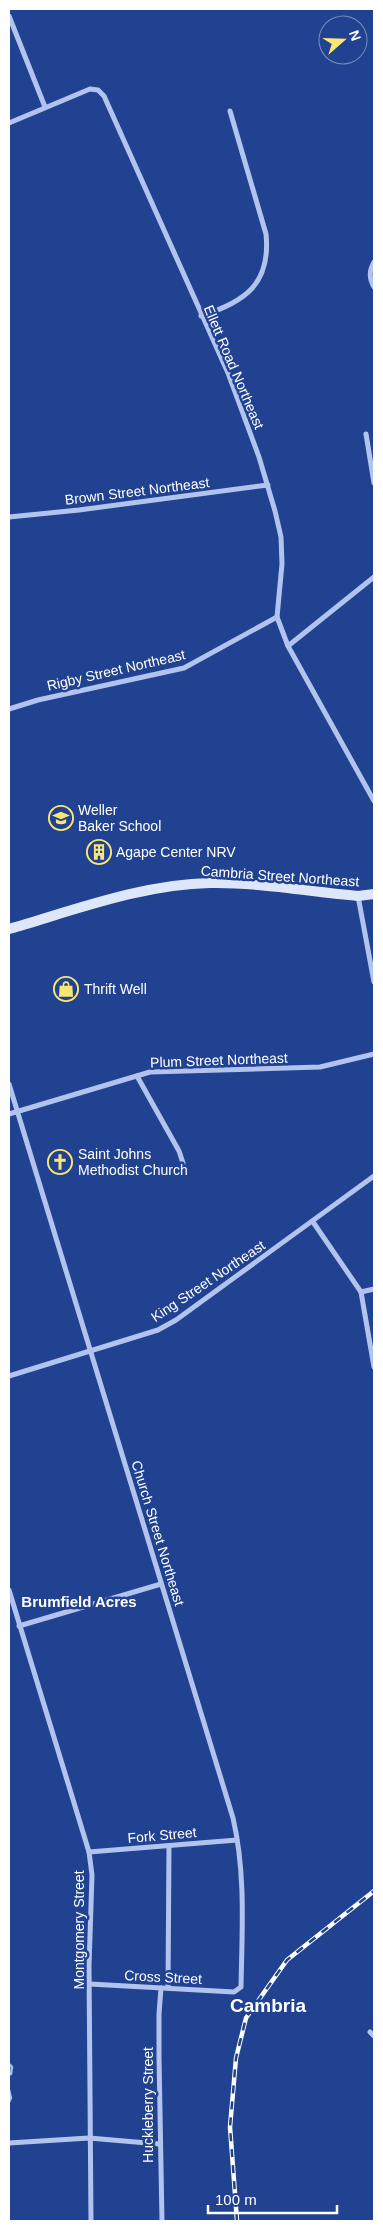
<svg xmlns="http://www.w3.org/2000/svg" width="383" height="2230" font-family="Arial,sans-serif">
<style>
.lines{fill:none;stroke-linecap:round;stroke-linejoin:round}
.stream{stroke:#a6bdee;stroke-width:2.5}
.street{stroke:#b2c4ed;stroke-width:5}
.secondary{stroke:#dee6fa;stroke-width:10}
.rail-casing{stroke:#fff;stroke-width:4.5}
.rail{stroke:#214291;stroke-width:2.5;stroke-dasharray:8;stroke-linecap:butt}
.labels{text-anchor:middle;stroke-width:5;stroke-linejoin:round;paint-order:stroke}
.street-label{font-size:14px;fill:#fff;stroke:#214291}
.poi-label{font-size:14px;fill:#fff;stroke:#214291;text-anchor:start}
.neighbourhood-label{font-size:15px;font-weight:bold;fill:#fff;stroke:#214291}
.district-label{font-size:19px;font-weight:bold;fill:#fff;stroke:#214291}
</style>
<rect width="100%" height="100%" fill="#214291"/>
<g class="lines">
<!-- stream -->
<g class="stream">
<polyline points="9,2064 12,2067 11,2074 9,2075"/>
<polyline points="9,2090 11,2098 9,2102"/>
</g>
<!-- street -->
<g class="street">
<polyline points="9,16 45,107"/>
<polyline points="9,123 90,89 98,90 104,96 228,373 259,457 275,511 281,537 282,564 277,617 288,646 374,801"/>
<path d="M374,262C369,271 369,278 374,287"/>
<path d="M201,316C245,302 271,284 266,234L230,111"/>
<polyline points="366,434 374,483"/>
<polyline points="9,517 79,510 268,485"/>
<polyline points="288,646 374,577"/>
<polyline points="9,709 38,700 184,668 277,617"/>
<polyline points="358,896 374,982"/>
<polyline points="137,1076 179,1151 183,1163"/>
<path d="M9,1084L233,1818C246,1874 242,1931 241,1987L234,1992L90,1984"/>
<polyline points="9,1114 150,1072 320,1067 374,1054"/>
<polyline points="313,1222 361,1292 374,1367"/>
<polyline points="361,1292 374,1289"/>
<polyline points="9,1376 158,1330 176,1320 374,1176"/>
<polyline points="9,1590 89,1852 92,1875 89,1966 91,2221"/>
<polyline points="19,1626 161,1584"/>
<polyline points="89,1852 237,1840"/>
<polyline points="161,1988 159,2014 159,2057 162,2221"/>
<polyline points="168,1988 169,1846"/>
<polyline points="370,2032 374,2036"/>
<polyline points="9,2143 89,2138 159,2144"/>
</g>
<!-- secondary -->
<path class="secondary" d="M9,929C72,911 143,884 210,883C256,882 311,892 358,896L374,894"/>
<defs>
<polyline id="rail" points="237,2221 230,2127 236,2058 246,2018 287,1960 374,1891"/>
</defs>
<!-- rail casing -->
<use href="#rail" class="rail-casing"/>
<!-- rail -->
<use href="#rail" class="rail"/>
</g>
<!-- icons -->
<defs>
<symbol id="school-ring" viewBox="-11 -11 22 22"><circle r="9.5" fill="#214291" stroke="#fae674" stroke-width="1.5"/><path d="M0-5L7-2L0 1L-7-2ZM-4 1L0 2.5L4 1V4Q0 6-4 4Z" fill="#fae674"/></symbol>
<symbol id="building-ring" viewBox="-11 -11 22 22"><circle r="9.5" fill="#214291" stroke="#fae674" stroke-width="1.5"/><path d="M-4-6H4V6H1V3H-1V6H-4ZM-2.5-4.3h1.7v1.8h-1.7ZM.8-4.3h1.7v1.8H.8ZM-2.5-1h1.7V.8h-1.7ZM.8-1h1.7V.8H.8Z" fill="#fae674"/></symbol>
<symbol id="shop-ring" viewBox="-11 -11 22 22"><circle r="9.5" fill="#214291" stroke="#fae674" stroke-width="1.5"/><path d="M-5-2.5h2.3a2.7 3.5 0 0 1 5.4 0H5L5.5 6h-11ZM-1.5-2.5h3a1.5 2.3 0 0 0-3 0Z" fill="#fae674"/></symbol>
<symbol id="church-ring" viewBox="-11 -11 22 22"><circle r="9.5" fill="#214291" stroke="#fae674" stroke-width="1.5"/><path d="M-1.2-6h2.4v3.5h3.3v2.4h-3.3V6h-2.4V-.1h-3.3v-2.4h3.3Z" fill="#fae674"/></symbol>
</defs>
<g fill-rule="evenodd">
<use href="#school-ring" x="47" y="804" width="28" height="28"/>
<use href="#building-ring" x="85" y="838" width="28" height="28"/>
<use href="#shop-ring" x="52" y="975" width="28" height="28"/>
<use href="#church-ring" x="46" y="1148" width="28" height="28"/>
</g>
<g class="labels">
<!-- street labels -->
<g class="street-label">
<text transform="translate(234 367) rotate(67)" y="5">Ellett Road Northeast</text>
<text transform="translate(137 491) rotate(-7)" y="5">Brown Street Northeast</text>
<text transform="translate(116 670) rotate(-13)" y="5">Rigby Street Northeast</text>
<text transform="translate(280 876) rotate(4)" y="5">Cambria Street Northeast</text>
<text transform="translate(219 1060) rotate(-2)" y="5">Plum Street Northeast</text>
<text transform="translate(208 1281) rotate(-34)" y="5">King Street Northeast</text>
<text transform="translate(158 1533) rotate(73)" y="5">Church Street Northeast</text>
<text transform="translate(162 1835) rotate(-5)" y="5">Fork Street</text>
<text transform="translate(79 1930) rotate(-90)" y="5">Montgomery Street</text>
<text transform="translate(163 1977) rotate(3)" y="5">Cross Street</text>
<text transform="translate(148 2105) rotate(-90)" y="5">Huckleberry Street</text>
</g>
<!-- poi labels -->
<g class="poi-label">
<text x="78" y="815">Weller<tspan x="78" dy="16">Baker School</tspan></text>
<text x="116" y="857">Agape Center NRV</text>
<text x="84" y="994">Thrift Well</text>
<text x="78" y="1159">Saint Johns<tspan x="78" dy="16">Methodist Church</tspan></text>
</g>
<!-- neighbourhood labels -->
<g class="neighbourhood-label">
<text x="79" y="1607">Brumfield Acres</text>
</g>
<!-- district labels -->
<g class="district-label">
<text x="268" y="2012">Cambria</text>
</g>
</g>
<!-- border -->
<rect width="383" height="2230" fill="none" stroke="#ffffff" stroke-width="20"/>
<!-- north arrow -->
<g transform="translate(343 40) rotate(70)"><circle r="24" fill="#214291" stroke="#7a8ebd"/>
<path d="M0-4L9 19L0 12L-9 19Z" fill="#fae674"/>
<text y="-8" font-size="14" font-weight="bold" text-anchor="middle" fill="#ffffff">N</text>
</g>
<!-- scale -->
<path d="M208 2205v8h129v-8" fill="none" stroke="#ffffff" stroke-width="2.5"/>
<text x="215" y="2205" font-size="15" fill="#ffffff" stroke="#214291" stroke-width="4" paint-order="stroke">100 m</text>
</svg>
